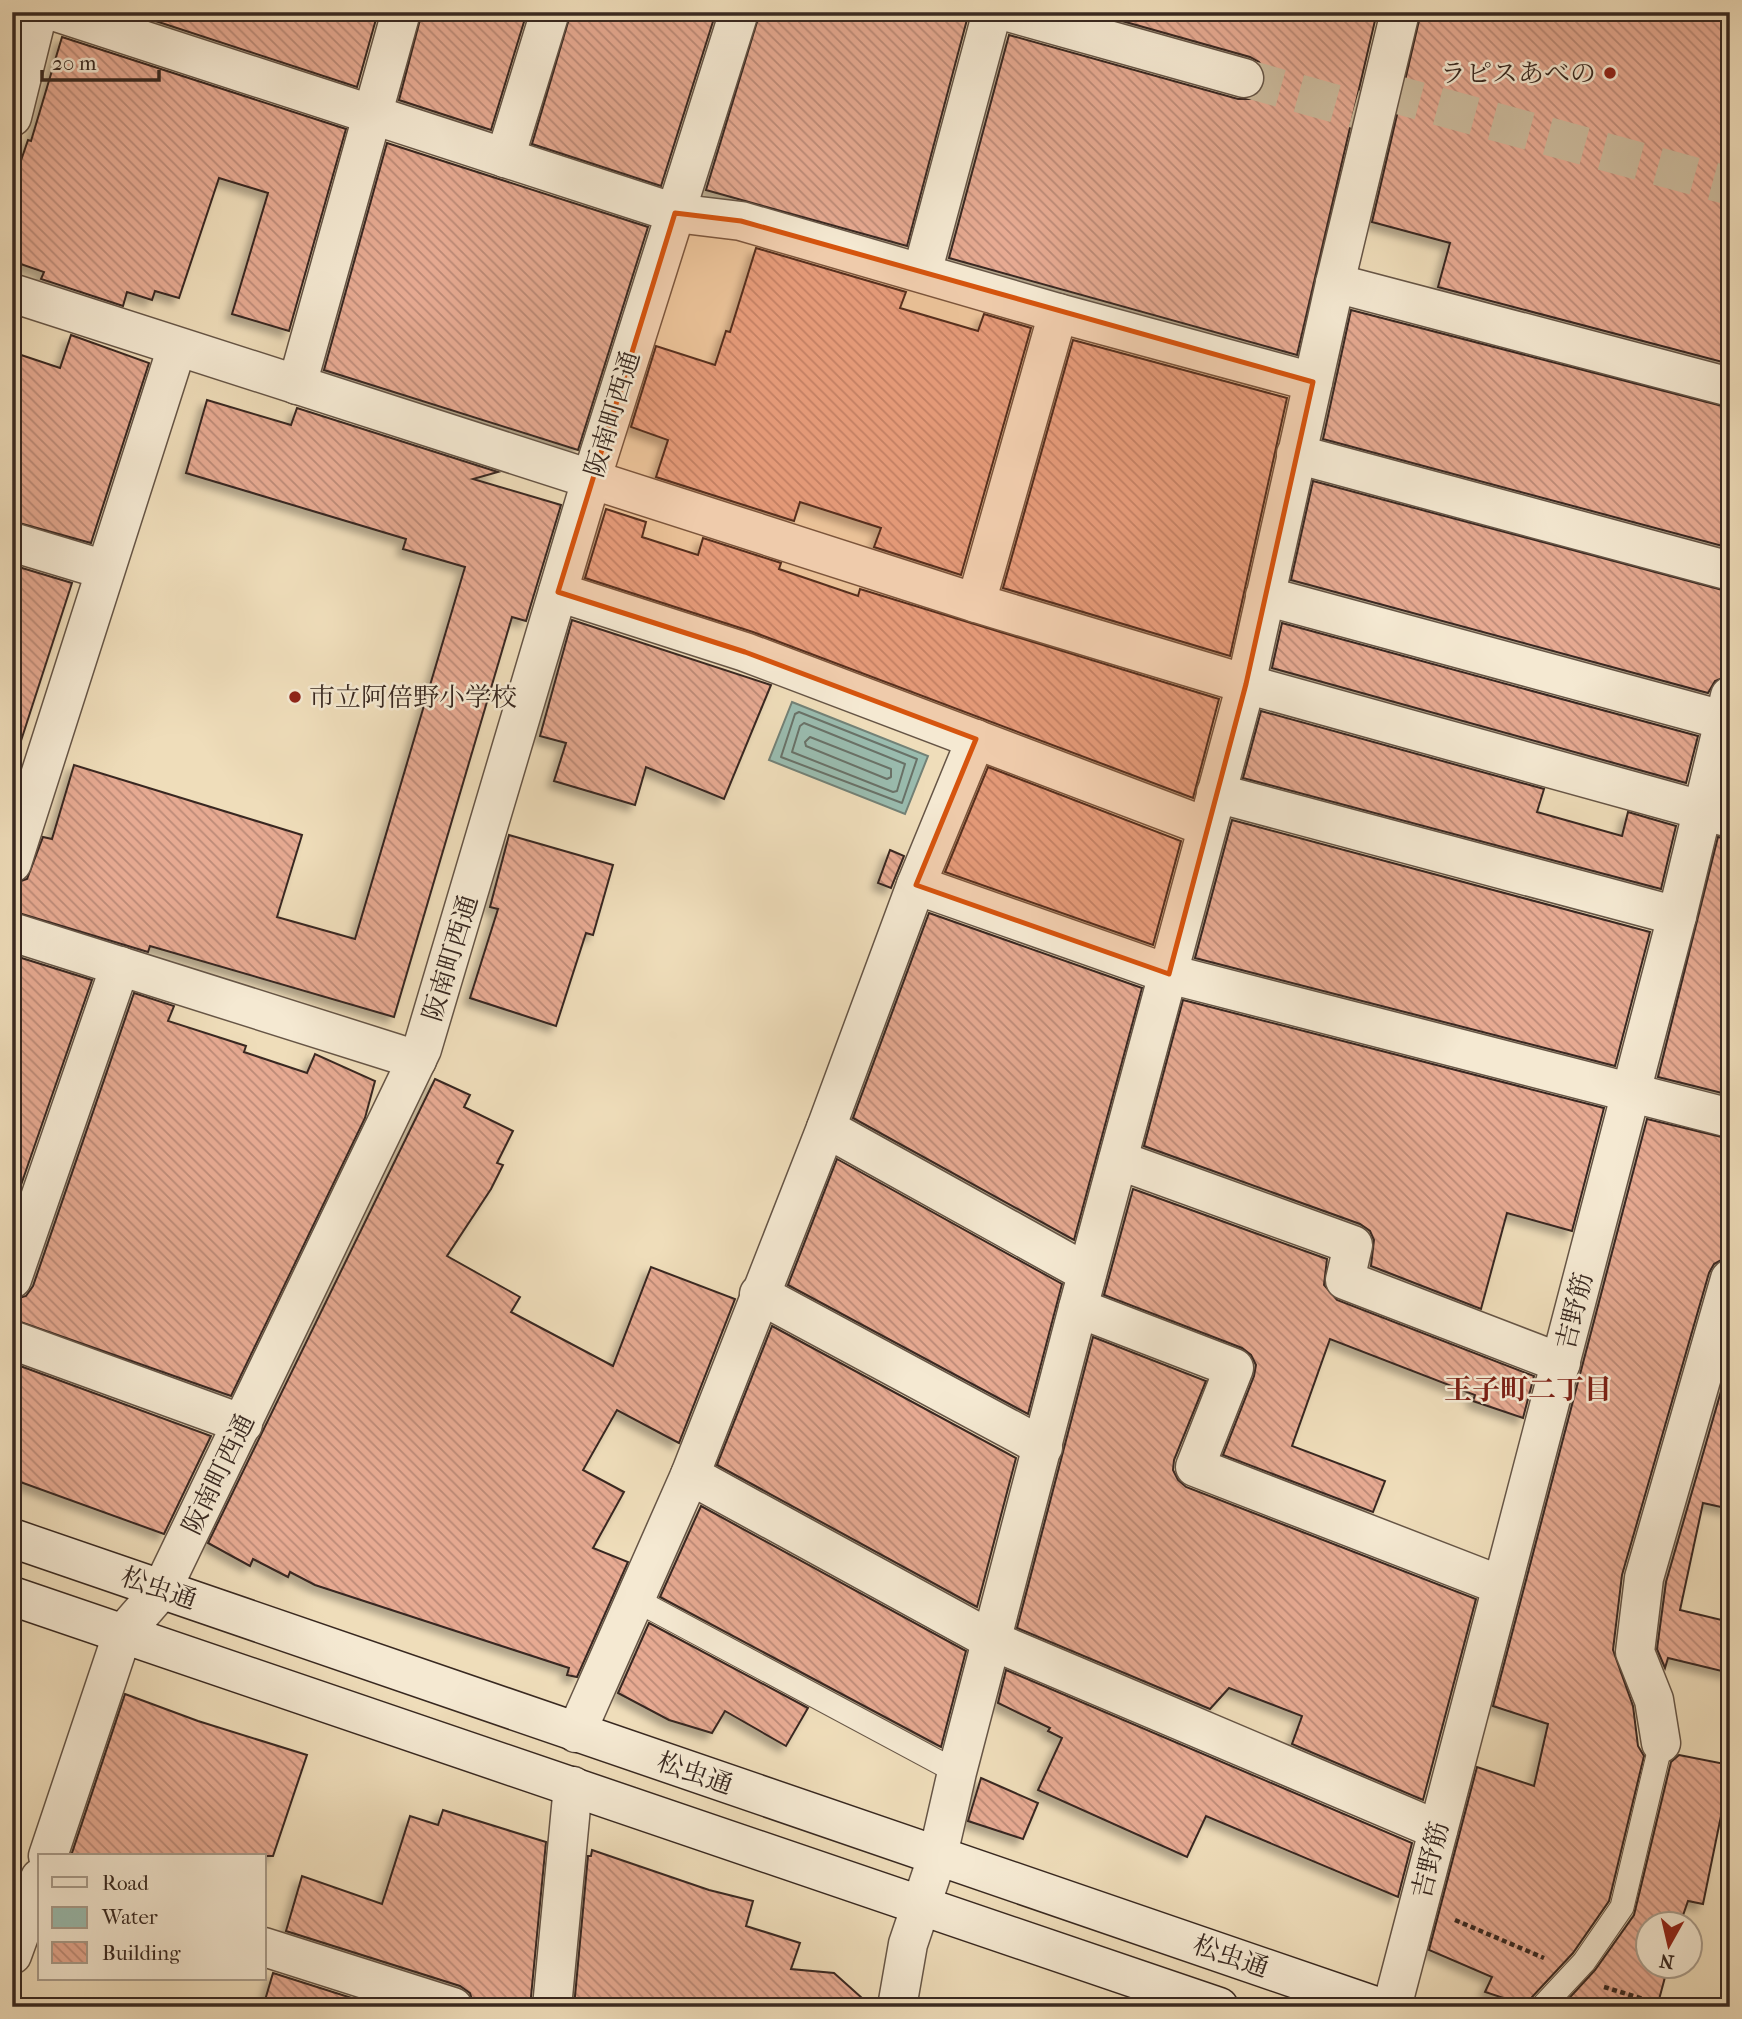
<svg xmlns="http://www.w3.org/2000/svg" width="1742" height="2019" font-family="'IM FELL French Canon','Noto Serif JP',serif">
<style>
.water{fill:#9abcaf;stroke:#738176;stroke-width:2}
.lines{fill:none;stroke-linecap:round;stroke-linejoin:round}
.shore{stroke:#697268;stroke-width:2}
.building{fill:url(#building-back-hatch);stroke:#382820;stroke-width:2;filter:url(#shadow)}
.street-tunnel{stroke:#cab99b;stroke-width:38;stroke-dasharray:38 19;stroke-linecap:butt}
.lane-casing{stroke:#665546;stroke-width:25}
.street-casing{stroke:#665546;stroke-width:41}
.secondary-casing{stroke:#382820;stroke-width:41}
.path{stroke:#382820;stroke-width:4.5;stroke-dasharray:5 3.5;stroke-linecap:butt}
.lane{stroke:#f5e9d2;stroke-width:23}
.street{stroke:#f5e9d2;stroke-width:38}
.secondary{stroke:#f5e9d2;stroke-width:38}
.marked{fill:#d6540e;fill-opacity:0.2;stroke:#d6540e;stroke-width:5;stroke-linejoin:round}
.poi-dot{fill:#8f2418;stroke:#f5e9d2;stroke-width:2.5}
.labels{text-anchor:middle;stroke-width:5;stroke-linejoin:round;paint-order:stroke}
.poi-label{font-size:26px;fill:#382820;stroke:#f5e9d2;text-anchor:end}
.street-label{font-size:26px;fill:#382820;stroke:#f5e9d2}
.neighbourhood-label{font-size:28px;font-weight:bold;fill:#7a1f14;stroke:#f5e9d2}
</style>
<defs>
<pattern id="building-back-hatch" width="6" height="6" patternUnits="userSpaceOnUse" patternTransform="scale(1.75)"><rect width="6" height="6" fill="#e7aa92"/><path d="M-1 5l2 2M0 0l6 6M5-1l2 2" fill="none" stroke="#bc8a77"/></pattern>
<filter id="shadow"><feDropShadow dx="-6" dy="6" stdDeviation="3.5" flood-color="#0004"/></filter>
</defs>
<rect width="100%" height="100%" fill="#efddba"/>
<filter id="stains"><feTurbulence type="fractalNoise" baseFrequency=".00286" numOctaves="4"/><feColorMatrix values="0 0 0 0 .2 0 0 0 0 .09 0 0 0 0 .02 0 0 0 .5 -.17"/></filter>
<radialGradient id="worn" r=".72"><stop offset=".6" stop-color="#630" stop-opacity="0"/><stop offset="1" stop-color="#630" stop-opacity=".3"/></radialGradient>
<!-- water -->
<polygon class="water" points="792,702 928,756 905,814 769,760"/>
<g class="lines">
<!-- shore -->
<g class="shore">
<polygon points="799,712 917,759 902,803 781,757 795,714"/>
<polygon points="804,723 905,764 897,791 893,792 792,752 800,726"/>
<polygon points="810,737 891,769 891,777 887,779 806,746 805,742"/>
</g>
</g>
<!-- building -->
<g class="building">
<polygon points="128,12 378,12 357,87"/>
<polygon points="422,12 527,12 491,130 399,100"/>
<polygon points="571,12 716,12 661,186 532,144"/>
<polygon points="760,12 969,12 907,246 706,190"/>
<polygon points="1090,12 1377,12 1297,355 949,258 1009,35 1238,99 1250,99 1259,94 1265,85 1265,72 1259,62 1250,57"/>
<polygon points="1421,12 1730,12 1730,364 1438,287 1450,243 1372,222"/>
<polygon points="62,37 346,129 289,331 232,314 268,193 219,178 179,298 155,291 152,300 127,292 123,306 41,279 44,272 12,261 12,187 28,140 31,141"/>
<polygon points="387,143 648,227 578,450 324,370"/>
<polygon points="756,248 906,292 900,308 978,331 984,314 1031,328 961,575 874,547 881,528 800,502 794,521 656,477 668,440 631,427 656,346 715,365 726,331 730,332"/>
<polygon points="1351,310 1730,408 1730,548 1323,439"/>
<polygon points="71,335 149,363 91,543 12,521 21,490 12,487 12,352 60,368"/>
<polygon points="1073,340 1287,398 1230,656 1003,588"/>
<polygon points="207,400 291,425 297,408 498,472 473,479 561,505 526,621 512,617 394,1017 150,946 148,952 12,911 12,884 27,879 43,837 52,839 74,765 302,835 277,917 355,939 465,567 403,549 406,539 186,473"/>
<polygon points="1313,481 1730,592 1730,675 1715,681 1708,693 1291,580"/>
<polygon points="606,509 646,522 642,537 698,555 703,538 781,563 779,569 858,596 860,589 1219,699 1193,798 753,632 585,578"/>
<polygon points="12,565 72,583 19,747 12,746"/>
<polygon points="572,620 771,685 724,799 646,767 635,805 554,781 566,743 540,736"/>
<polygon points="1282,623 1698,736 1686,783 1272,668"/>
<polygon points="1261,711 1544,789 1537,812 1622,836 1628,812 1676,826 1661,889 1243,778"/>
<polygon points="988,767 1181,841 1153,945 945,872"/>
<polygon points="1232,820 1650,932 1615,1066 1195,958"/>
<polygon points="509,835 613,865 593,935 586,933 556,1026 470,998 498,909 490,907"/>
<polygon points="1718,837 1730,839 1730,1095 1658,1077"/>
<polygon points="890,850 904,856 891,888 878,883"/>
<polygon points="929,913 1142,988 1074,1240 853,1118"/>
<polygon points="12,955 92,980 12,1211"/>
<polygon points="134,993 174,1006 168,1021 246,1046 244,1052 307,1073 315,1054 375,1081 365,1118 231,1396 12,1319 12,1300 26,1296 33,1286"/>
<polygon points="1183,1000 1604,1108 1572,1231 1507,1213 1481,1309 1371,1266 1374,1240 1370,1231 1360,1224 1144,1146"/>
<polygon points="435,1079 470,1095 464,1107 513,1131 497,1163 503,1165 491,1189 447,1256 520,1297 511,1312 613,1366 651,1267 735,1299 679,1443 617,1410 583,1470 624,1492 593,1548 628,1562 577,1677 567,1675 569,1668 315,1585 290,1572 288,1577 253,1559 250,1566 208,1543"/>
<polygon points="1647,1119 1730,1139 1730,1239 1725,1258 1714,1264 1709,1273 1622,1575 1613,1650 1633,1706 1638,1746 1644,1756 1609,1901 1573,1953 1532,1997 1528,2006 1485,1992 1492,1977 1429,1950 1477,1767 1534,1786 1548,1724 1493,1706"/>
<polygon points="837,1159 1062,1284 1028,1414 788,1285"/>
<polygon points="1133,1189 1327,1259 1324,1285 1337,1300 1534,1376 1523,1418 1473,1401 1475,1395 1330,1339 1292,1446 1385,1481 1373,1512 1223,1455 1254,1376 1256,1365 1251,1355 1242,1348 1104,1295"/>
<polygon points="772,1326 1016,1458 977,1607 717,1465"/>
<polygon points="1093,1337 1206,1381 1174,1460 1173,1470 1178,1480 1186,1487 1476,1599 1423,1800 1292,1744 1302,1716 1229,1688 1210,1709 1017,1628"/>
<polygon points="12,1363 211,1436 164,1534 12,1479"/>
<polygon points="1728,1367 1730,1509 1703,1503 1680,1610 1730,1622 1730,1673 1668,1658 1665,1668 1657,1649 1666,1582"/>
<polygon points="701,1506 966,1651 941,1747 660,1597"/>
<polygon points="649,1623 808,1708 786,1746 725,1711 712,1733 669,1720 618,1693"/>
<polygon points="1006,1670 1412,1843 1398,1897 1206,1816 1187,1857 1038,1790 1062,1738 1048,1731 1050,1728 998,1703"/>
<polygon points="125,1694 198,1721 307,1755 273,1856 71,1856"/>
<polygon points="1679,1755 1730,1765 1730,1772 1703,1904 1688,1901 1680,1924 1648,1924 1648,1966 1668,1966 1657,2007 1561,2007 1595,1970 1634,1915 1671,1762"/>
<polygon points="981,1778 1038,1803 1023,1839 968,1821"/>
<polygon points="443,1810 546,1842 530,2007 474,2007 470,1993 460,1986 286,1931 302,1876 382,1904 410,1816 438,1825"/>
<polygon points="592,1850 709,1890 753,1901 746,1926 800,1943 791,1969 834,1973 872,2007 574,2007 588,1856 591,1856"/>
<polygon points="273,1973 380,2007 263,2007"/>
</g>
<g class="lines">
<!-- street-tunnel -->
<g class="street-tunnel">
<polyline points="1244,78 1376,115"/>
<polyline points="1383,91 1730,186"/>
</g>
<defs>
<g id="lane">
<polyline points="636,1600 957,1772"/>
<polyline points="1542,2007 1584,1962 1622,1907 1661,1743"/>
</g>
<g id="street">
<polyline points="56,12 675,213 741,221 1058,313 1313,382"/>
<polyline points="1008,12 1244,78"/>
<polyline points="12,117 38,12"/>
<polyline points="505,158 550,12"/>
<polyline points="922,273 992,12"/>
<polyline points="1335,283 1730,387"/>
<polyline points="12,293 976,603 1246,684 1730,818"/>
<polyline points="297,385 401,12"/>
<polyline points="1296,454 1730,571"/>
<polyline points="12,542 105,570"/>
<polyline points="558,592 745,652 1207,827"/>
<polyline points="1265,596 1723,720"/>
<polyline points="976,603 1058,313"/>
<polyline points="1216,793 1677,916"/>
<polyline points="12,863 177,347"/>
<polyline points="916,885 1169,974 1730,1118"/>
<polyline points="12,932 417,1060"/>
<polyline points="826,1128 1087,1273"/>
<polyline points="1118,1160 1353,1245 1345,1280 1561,1363"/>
<polyline points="12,1279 120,966"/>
<polyline points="759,1294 1043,1447"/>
<polyline points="1078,1308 1234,1368 1195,1467 1500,1585"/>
<polyline points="12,1340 243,1424"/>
<polyline points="690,1475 993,1641 1438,1830"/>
<polyline points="576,1733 690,1475 826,1128 916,885 976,739"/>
<polyline points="1661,1743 1654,1700 1635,1652 1644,1578 1730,1279"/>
<polyline points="48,1856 122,1635 162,1589 422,1049 592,477 739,12"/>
<polyline points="264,1947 453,2007"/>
<polyline points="12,1955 40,1878"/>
<polyline points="552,2007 573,1786"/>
<polyline points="897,2007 908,1944 938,1855 957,1772 1078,1308 1246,684 1335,283 1400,12"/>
<polyline points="1392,2007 1677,916 1730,696"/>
</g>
<g id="secondary">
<polyline points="12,1538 1378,2007"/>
<polyline points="12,1596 1219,2007"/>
</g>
</defs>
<!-- lane casing -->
<use href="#lane" class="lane-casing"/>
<!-- street casing -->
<use href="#street" class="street-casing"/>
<!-- secondary casing -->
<use href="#secondary" class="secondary-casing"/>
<!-- path -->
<g class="path">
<polyline points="1455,1920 1544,1958"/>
<polyline points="1604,1987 1669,2007"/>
</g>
<!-- lane -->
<use href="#lane" class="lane"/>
<!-- street -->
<use href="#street" class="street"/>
<!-- secondary -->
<use href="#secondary" class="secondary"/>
</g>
<!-- marked area -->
<path class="marked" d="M675,213L741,221L1313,382L1246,684L1169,974L916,885L976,739L745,652L558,592Z"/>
<!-- markers -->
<g class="poi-dot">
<circle cx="1610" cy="73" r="7"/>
<circle cx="295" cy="697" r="7"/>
</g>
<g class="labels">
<!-- poi labels -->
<g class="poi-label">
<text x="1596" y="82">ラピスあべの</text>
<text x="309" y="706" text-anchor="start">市立阿倍野小学校</text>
</g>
<!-- street labels -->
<g class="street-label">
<text transform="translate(612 414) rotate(-73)" y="9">阪南町西通</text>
<text transform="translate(450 958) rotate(-73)" y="9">阪南町西通</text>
<text transform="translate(1574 1311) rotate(-76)" y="9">吉野筋</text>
<text transform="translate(218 1474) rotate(-64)" y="9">阪南町西通</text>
<text transform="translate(159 1588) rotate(19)" y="9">松虫通</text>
<text transform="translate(695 1773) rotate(19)" y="9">松虫通</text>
<text transform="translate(1430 1860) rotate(-76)" y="9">吉野筋</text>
<text transform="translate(1231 1956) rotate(19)" y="9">松虫通</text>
</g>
<!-- neighbourhood labels -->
<g class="neighbourhood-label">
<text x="1528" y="1399">王子町二丁目</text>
</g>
</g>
<!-- margin -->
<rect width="1742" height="2019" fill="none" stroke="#efddba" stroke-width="42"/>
<rect x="14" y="14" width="1714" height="1991" fill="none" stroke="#382820" stroke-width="3.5"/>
<rect x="21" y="21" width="1700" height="1977" fill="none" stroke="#382820" stroke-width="2"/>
<!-- legend -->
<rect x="38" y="1854" width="228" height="126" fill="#f5e9d2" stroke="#a99c8b" stroke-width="2"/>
<rect x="52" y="1877" width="35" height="10" fill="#f5e9d2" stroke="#a99c8b" stroke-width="2"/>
<text x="102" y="1890" font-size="21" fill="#382820">Road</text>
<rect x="52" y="1907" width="35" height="21" fill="#9abcaf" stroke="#a99c8b" stroke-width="2"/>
<text x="102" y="1924" font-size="21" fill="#382820">Water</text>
<rect x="52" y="1942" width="35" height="21" fill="url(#building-back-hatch)" stroke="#a99c8b" stroke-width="2"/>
<text x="102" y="1960" font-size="21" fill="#382820">Building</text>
<!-- north arrow -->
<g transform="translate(1669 1945) rotate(188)"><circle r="33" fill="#f5e9d2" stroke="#a99c8b" stroke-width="2"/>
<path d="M0-5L12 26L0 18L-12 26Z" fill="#8f2418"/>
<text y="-10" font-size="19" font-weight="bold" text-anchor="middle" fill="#382820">N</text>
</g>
<!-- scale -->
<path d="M42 70v10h117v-10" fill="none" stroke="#382820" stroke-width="3.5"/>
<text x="52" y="70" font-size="21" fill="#382820" stroke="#f5e9d2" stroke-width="5" paint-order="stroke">20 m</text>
<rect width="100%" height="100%" filter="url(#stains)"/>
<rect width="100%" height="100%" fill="url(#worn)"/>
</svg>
